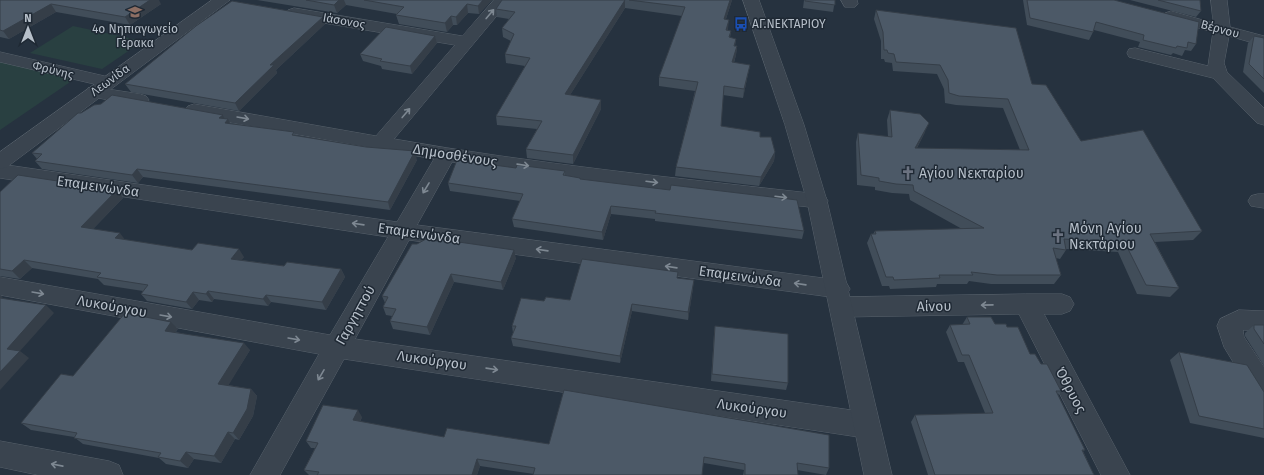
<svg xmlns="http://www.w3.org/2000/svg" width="1264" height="475" font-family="'Fira Sans',sans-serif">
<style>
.green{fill:#294041}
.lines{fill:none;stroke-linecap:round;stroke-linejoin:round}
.minor-casing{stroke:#58626c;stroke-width:1}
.tertiary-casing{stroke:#58626c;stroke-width:1}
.minor{fill:#3a444f;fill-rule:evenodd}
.tertiary{fill:#3a444f;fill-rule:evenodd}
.wall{fill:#414d59}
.shaded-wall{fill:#353e48}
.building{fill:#4c5967;stroke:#353e48}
.oneway{stroke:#7e8892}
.labels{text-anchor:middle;stroke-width:3;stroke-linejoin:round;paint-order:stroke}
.far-street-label{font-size:12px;fill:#b6bfc9;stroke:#1f2934}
.far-poi-label{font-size:12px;fill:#b6bfc9;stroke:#1f2934;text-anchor:start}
.street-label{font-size:14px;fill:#b6bfc9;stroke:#1f2934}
.poi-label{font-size:14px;fill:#b6bfc9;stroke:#1f2934;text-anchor:start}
</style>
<rect width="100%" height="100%" fill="#26323f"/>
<!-- green -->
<g class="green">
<polygon points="73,26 143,41 102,69 30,53"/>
<polygon points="0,60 76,78 0,130"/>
</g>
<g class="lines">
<defs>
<g id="minor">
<path d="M494,0H510L394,139C535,164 677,178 818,194L825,196L828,201L825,206L818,208L623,186L452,162L417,225L838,280L846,282L850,289L846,296L838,298L409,240L355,339L865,412L875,416L879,425L875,434L865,438L344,359L280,475H250L319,354L0,295V277L330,335L388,237L0,178V164L397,222L434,159L194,116L188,114L185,110L188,106L194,104L376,136L455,45L294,18L288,16L286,13L288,10L294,8L462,36Z"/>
<polygon points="841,0 857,0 858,4 855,7 845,7"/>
<polygon points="1211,0 1227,0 1230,27 1264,36 1264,46 1229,36 1224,63 1227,72 1264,108 1264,125 1257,123 1213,78 1129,57 1127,53 1129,49 1135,48 1208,66 1213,32 1165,19 1163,16 1165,13 1171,11 1213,23"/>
<polygon points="0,52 113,78 116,82 113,86 107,87 0,62"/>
<polygon points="94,87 140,94 146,96 149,100 146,104 140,106 88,96 85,92 88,88"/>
<polygon points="1258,194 1264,194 1264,208 1251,206 1248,201 1251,196"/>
<polygon points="1026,294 1062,294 1070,297 1074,304 1070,311 1062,314 1044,314 1130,475 1101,475 1019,314 842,317 834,314 830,307 834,300 842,297"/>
<polygon points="1239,310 1264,311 1264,331 1243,330 1244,337 1264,367 1264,402 1255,398 1224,347 1217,326 1220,319"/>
<polygon points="0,441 109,461 119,465 123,475 38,475 0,467"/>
</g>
<g id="tertiary">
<polygon points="212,0 230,0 7,167 0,169 0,152"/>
<polygon points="743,0 759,0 804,125 827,201 892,475 864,475 807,201 785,125"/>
</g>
</defs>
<!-- minor casing -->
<use href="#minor" class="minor-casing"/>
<!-- tertiary casing -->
<use href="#tertiary" class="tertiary-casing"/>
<!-- minor -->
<use href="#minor" class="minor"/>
<!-- tertiary -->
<use href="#tertiary" class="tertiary"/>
</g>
<!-- wall -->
<g class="wall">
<polygon points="0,0 161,4 130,25 56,12 9,39 0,37"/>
<polygon points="257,0 492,0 479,14 468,13 457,25 453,25 447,32 399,24 396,15 397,14 346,5 337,13"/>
<polygon points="502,0 732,0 726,19 728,29 728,30 731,31 730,38 736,39 735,46 737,46 736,55 734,63 750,65 748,74 743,98 723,95 721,126 760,137 775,152 774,161 759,186 675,176 676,167 695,91 659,86 659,77 682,16 625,8 570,95 601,100 601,109 573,164 527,158 526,149 537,129 497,125 496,116 525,66 506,63 505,54 511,41 503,37 502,28 509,19 497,17 496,9"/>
<polygon points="804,0 835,0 833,12 803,8"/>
<polygon points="1023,0 1114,0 1196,44 1191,51 1185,50 1182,56 1173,53 1171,55 1138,47 1140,42 1094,30 1089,40 1027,25"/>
<polygon points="1130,0 1200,0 1201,11 1196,17"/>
<polygon points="876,10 1032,84 1081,141 1202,231 1193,240 1155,242 1179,288 1170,297 1137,294 1118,252 1066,249 1066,250 1060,259 1056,258 1061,275 1054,284 991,284 969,281 967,284 937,284 936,287 890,289 889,286 882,286 867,243 871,234 873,234 875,231 962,229 910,200 909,194 892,193 875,190 875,187 857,185 856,142 858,133 888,137 887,120 890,110 925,132 917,148 1020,150 1003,108 956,105 945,103 944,89 937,74 893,71 892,63 885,62 884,59 881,59 881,41 874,19"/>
<polygon points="323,17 325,24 276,70 277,73 239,111 131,92 125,84"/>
<polygon points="435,36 437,43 412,74 382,69 381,66 363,61 360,54"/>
<polygon points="1254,36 1264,38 1264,93 1243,72 1248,43"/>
<polygon points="223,115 225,119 230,123 294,132 295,135 417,160 390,210 143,177 138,183 42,169 35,161 37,159 32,153"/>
<polygon points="516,168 565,171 565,175 580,178 581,180 804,231 802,239 655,221 655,219 611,214 603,240 514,227 512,219 520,201 450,191 448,183"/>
<polygon points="117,190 123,198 93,229 126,240 192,250 244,257 241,260 284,266 341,269 345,277 326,310 271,302 268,306 214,299 212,302 199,300 192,309 147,301 141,294 143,291 104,285 98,279 32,268 20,279 0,276 0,192"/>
<polygon points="412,244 516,258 503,290 454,282 430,335 393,329 390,321 392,316 386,315 383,307 385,303 382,296"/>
<polygon points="677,278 693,288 688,320 632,311 620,363 513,346 511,338 513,333 512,326 544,301 570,300"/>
<polygon points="967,317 1007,327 1030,354 1041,364 1061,391 1058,395 1085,450 1083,451 1094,475 928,475 911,422 915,415 985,413 964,362 958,362 946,332 950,325 962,325"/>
<polygon points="1254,325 1264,325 1264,366 1245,336 1245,333"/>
<polygon points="715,326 788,383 786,390 711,381 714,334"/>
<polygon points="178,329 176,332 250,350 228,385 251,389 257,396 253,416 239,440 235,439 221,463 194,459 188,468 166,464 159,458 83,444 74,437 31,430 21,423 73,376"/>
<polygon points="1179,352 1264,392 1264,438 1190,423 1170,360"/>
<polygon points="564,390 829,468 826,475 797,470 798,475 743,475 744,470 704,463 534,474 480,466 477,475 309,475 304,470 315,448 311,448 306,441 362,417 360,422 444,437 549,444"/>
</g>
<!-- shaded-wall -->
<g class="shaded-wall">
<polygon points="150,0 159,0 161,4 130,25 125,17"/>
<polygon points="339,0 344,0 346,5 337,13 334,5"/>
<polygon points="483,0 492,0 479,14 478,6"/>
<polygon points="625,0 625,8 565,103 565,94"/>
<polygon points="730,0 732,0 723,28 724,19"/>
<polygon points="51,4 56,12 9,39 3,31"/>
<polygon points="467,4 468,13 457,25 456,17"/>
<polygon points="451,16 453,25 447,32 445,23"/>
<polygon points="323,17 325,24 276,70 277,73 239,111 235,103 270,65"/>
<polygon points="729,20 728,29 725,39 726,30"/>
<polygon points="435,36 437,43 412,74 410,66"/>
<polygon points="737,46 736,55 731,71 732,62"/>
<polygon points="750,65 748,74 743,98 744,89"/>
<polygon points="601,100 601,109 573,164 573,155"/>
<polygon points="223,115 226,121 228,119 232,127 219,118"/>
<polygon points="929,123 925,132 912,157 915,148"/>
<polygon points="415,151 417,160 390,210 388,202"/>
<polygon points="775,152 774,161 759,186 761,177"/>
<polygon points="137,169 143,177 138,183 132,175"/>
<polygon points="117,190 123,198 87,235 81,227"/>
<polygon points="611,206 611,214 603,240 602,232"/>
<polygon points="120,233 126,241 115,238"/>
<polygon points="239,249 244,257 237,267 231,259"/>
<polygon points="514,250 516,258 503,290 501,282"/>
<polygon points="24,260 32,268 20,279 12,271"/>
<polygon points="341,269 345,277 326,310 322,302"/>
<polygon points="451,274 454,282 430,335 427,327"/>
<polygon points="694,280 693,288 688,320 688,312"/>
<polygon points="208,291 214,299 212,302 206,294"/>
<polygon points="193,292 199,300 192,309 186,302"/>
<polygon points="0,295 3,297 0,300"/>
<polygon points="266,295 271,302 268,306 263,299"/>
<polygon points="632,304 632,311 620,363 620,356"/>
<polygon points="46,305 54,313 20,351 29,358 0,390 0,372 7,349"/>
<polygon points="171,322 178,329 171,338 165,331"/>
<polygon points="244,343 250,350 225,391 218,384"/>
<polygon points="251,389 257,396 253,416 239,440 233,433"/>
<polygon points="358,410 362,417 357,427 353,420"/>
<polygon points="228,432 235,439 221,463 214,456"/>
<polygon points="186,452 194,459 188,468 180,461"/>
<polygon points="477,459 480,466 477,475 472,475"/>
</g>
<!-- building -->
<g class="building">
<polygon points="0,0 150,0 125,17 51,4 3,31 0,30"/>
<polygon points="306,0 339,0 334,5"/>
<polygon points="364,0 483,0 478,6 467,4 456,17 451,16 445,23 396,15 404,7"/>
<polygon points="502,0 625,0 565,94 601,100 573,155 526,149 542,121 496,116 530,58 505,54 514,34 502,28 515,12 496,9"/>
<polygon points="629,0 730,0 724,19 729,20 726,30 731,31 729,37 736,39 734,46 737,46 732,62 750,65 744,89 724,86 721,126 760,132 760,137 771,137 775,152 761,177 676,167 698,82 659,77 685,7"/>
<polygon points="805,0 835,0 835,5 805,1"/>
<polygon points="1027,0 1114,0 1199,22 1196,44 1188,42 1187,48 1177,46 1176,48 1143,40 1144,35 1096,22 1093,32 1030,18"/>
<polygon points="1158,0 1200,0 1201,11"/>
<polygon points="232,1 323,17 270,65 274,65 235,103 125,84 196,26"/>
<polygon points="876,10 1016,28 1032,84 1046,85 1081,141 1143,130 1202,231 1150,234 1179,288 1146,285 1125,243 1064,239 1066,250 1053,248 1061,275 997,275 971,272 973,275 939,275 940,278 894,280 893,277 886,277 871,234 876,234 875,231 984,228 914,191 913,185 896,184 879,181 879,178 861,175 858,133 892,137 890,110 920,114 929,123 915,148 1029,150 1008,99 959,96 949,93 948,80 940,65 896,62 894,54 888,53 887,50 884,50 883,32"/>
<polygon points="386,27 435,36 410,66 380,61 382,59 360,54"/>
<polygon points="1254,36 1264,38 1264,79 1249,64"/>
<polygon points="112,95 223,115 219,118 228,119 225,123 294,132 292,135 366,147 415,151 388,202 137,169 132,175 35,161 42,154 32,153 78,113 81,113 94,105 101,104"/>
<polygon points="457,160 516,168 517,165 565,171 563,175 580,178 580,179 670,190 671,185 797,200 804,231 655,213 656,211 611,206 602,232 512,219 523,194 448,183"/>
<polygon points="18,175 117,190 81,227 120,233 115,238 192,250 198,243 239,249 231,259 284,266 287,262 341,269 322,302 266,295 263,299 208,291 206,294 193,292 186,302 141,294 148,285 97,277 101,273 24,260 12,271 0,269 0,192"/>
<polygon points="426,239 437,241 438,239 514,250 501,282 451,274 427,327 390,321 396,309 383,307 388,297 382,296 412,244 417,244"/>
<polygon points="582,259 678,272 677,278 694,280 688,312 632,304 620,356 511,338 516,326 512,326 521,298 544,301 546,297 570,300"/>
<polygon points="0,298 46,305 7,349 20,351 0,372"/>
<polygon points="125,313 171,322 165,331 244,343 218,384 251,389 247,409 233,433 228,432 214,456 186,452 180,461 158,457 161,453 74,438 77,433 21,423 61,374 73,376"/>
<polygon points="967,317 991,317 995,324 1006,324 1007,327 1018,327 1030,354 1035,354 1041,364 1047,364 1061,391 1056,391 1085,450 1082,450 1094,475 935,475 915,415 993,413 969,355 962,355 950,325 970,324"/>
<polygon points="1254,325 1264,325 1264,344 1254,329"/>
<polygon points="715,326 788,334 788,383 712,374"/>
<polygon points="1179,352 1247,365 1264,392 1264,429 1199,416"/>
<polygon points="564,390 829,435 829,468 797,463 798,475 745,475 745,464 704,457 702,475 533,475 535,468 477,459 472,475 317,475 319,472 304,470 318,443 306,441 323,405 358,410 353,420 444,437 447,428 549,444"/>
</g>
<!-- one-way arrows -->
<defs><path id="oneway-shaft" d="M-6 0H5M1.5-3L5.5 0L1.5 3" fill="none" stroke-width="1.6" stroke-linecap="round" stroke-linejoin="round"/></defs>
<g class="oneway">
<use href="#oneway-shaft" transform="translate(490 14) rotate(-50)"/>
<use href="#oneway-shaft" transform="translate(406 113) rotate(-50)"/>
<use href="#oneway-shaft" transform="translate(243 118) rotate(10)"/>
<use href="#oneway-shaft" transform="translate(523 165) rotate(8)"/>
<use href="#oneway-shaft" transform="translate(652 182) rotate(7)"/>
<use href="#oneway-shaft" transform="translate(426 188) rotate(121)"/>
<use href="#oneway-shaft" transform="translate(781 197) rotate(7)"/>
<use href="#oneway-shaft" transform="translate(358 224) rotate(-172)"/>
<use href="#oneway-shaft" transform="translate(542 250) rotate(-172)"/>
<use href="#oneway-shaft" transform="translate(671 267) rotate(-172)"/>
<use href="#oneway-shaft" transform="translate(800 284) rotate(-172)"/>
<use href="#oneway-shaft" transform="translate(38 293) rotate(10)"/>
<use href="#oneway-shaft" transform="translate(987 305) rotate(179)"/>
<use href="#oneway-shaft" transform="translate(166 316) rotate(10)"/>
<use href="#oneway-shaft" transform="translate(294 339) rotate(10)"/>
<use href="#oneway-shaft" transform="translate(492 369) rotate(8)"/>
<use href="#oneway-shaft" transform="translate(321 375) rotate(120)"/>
<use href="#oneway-shaft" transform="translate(57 465) rotate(-169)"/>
</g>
<!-- icons -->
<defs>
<symbol id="school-bare" viewBox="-9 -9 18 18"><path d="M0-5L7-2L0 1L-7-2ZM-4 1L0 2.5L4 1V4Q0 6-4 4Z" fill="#8d6e63" stroke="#1f2934" stroke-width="2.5" paint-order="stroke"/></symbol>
<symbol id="bus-bare" viewBox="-9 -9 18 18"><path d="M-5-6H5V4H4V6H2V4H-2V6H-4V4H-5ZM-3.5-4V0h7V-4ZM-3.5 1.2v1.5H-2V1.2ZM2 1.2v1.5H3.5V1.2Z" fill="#1a4fb4" stroke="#1f2934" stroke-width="2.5" paint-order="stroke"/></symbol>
<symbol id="church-bare" viewBox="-9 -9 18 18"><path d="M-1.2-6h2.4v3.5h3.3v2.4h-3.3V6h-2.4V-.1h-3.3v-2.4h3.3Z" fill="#6b7280" stroke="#1f2934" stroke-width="2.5" paint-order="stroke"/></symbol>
</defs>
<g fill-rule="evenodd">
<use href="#school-bare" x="125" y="2" width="20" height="20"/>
<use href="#bus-bare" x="731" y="14" width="20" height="20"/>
<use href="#church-bare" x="898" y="163" width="20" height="20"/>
<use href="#church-bare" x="1048" y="226" width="20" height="20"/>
</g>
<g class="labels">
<!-- far-street labels -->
<g class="far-street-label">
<text transform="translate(344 21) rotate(10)" y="4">Ιάσονος</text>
<text transform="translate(1220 29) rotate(15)" y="4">Βέρνου</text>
<text transform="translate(53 70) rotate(14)" y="4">Φρύνης</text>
<text transform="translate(110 80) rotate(-36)" y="4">Λεωνίδα</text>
</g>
<!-- far-poi labels -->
<g class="far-poi-label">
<text x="752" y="28">ΑΓ.ΝΕΚΤΑΡΙΟΥ</text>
<text x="135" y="33" text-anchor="middle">4ο Νηπιαγωγείο<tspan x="135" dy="14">Γέρακα</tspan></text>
</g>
<!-- street labels -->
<g class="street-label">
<text transform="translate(455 155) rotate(9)" y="5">Δημοσθένους</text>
<text transform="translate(98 186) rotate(8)" y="5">Επαμεινώνδα</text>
<text transform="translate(419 233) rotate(8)" y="5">Επαμεινώνδα</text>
<text transform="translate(740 276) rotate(8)" y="5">Επαμεινώνδα</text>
<text transform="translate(112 306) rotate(10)" y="5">Λυκούργου</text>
<text transform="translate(934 306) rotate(-1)" y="5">Αίνου</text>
<text transform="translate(355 315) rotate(-61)" y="5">Γαργηττού</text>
<text transform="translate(432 360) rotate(8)" y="5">Λυκούργου</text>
<text transform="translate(1071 390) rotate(62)" y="5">Όθρυος</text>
<text transform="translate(752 408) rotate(8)" y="5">Λυκούργου</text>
</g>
<!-- poi labels -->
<g class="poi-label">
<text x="919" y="178">Αγίου Νεκταρίου</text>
<text x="1069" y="233">Μόνη Αγίου<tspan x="1069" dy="16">Νεκτάριου</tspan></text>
</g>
</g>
<!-- north arrow -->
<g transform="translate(28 28)" stroke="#1f2934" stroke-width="3" paint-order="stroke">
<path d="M0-3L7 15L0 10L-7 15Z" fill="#b6bfc9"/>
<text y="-6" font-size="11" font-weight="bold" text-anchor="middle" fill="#b6bfc9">N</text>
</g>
</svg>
